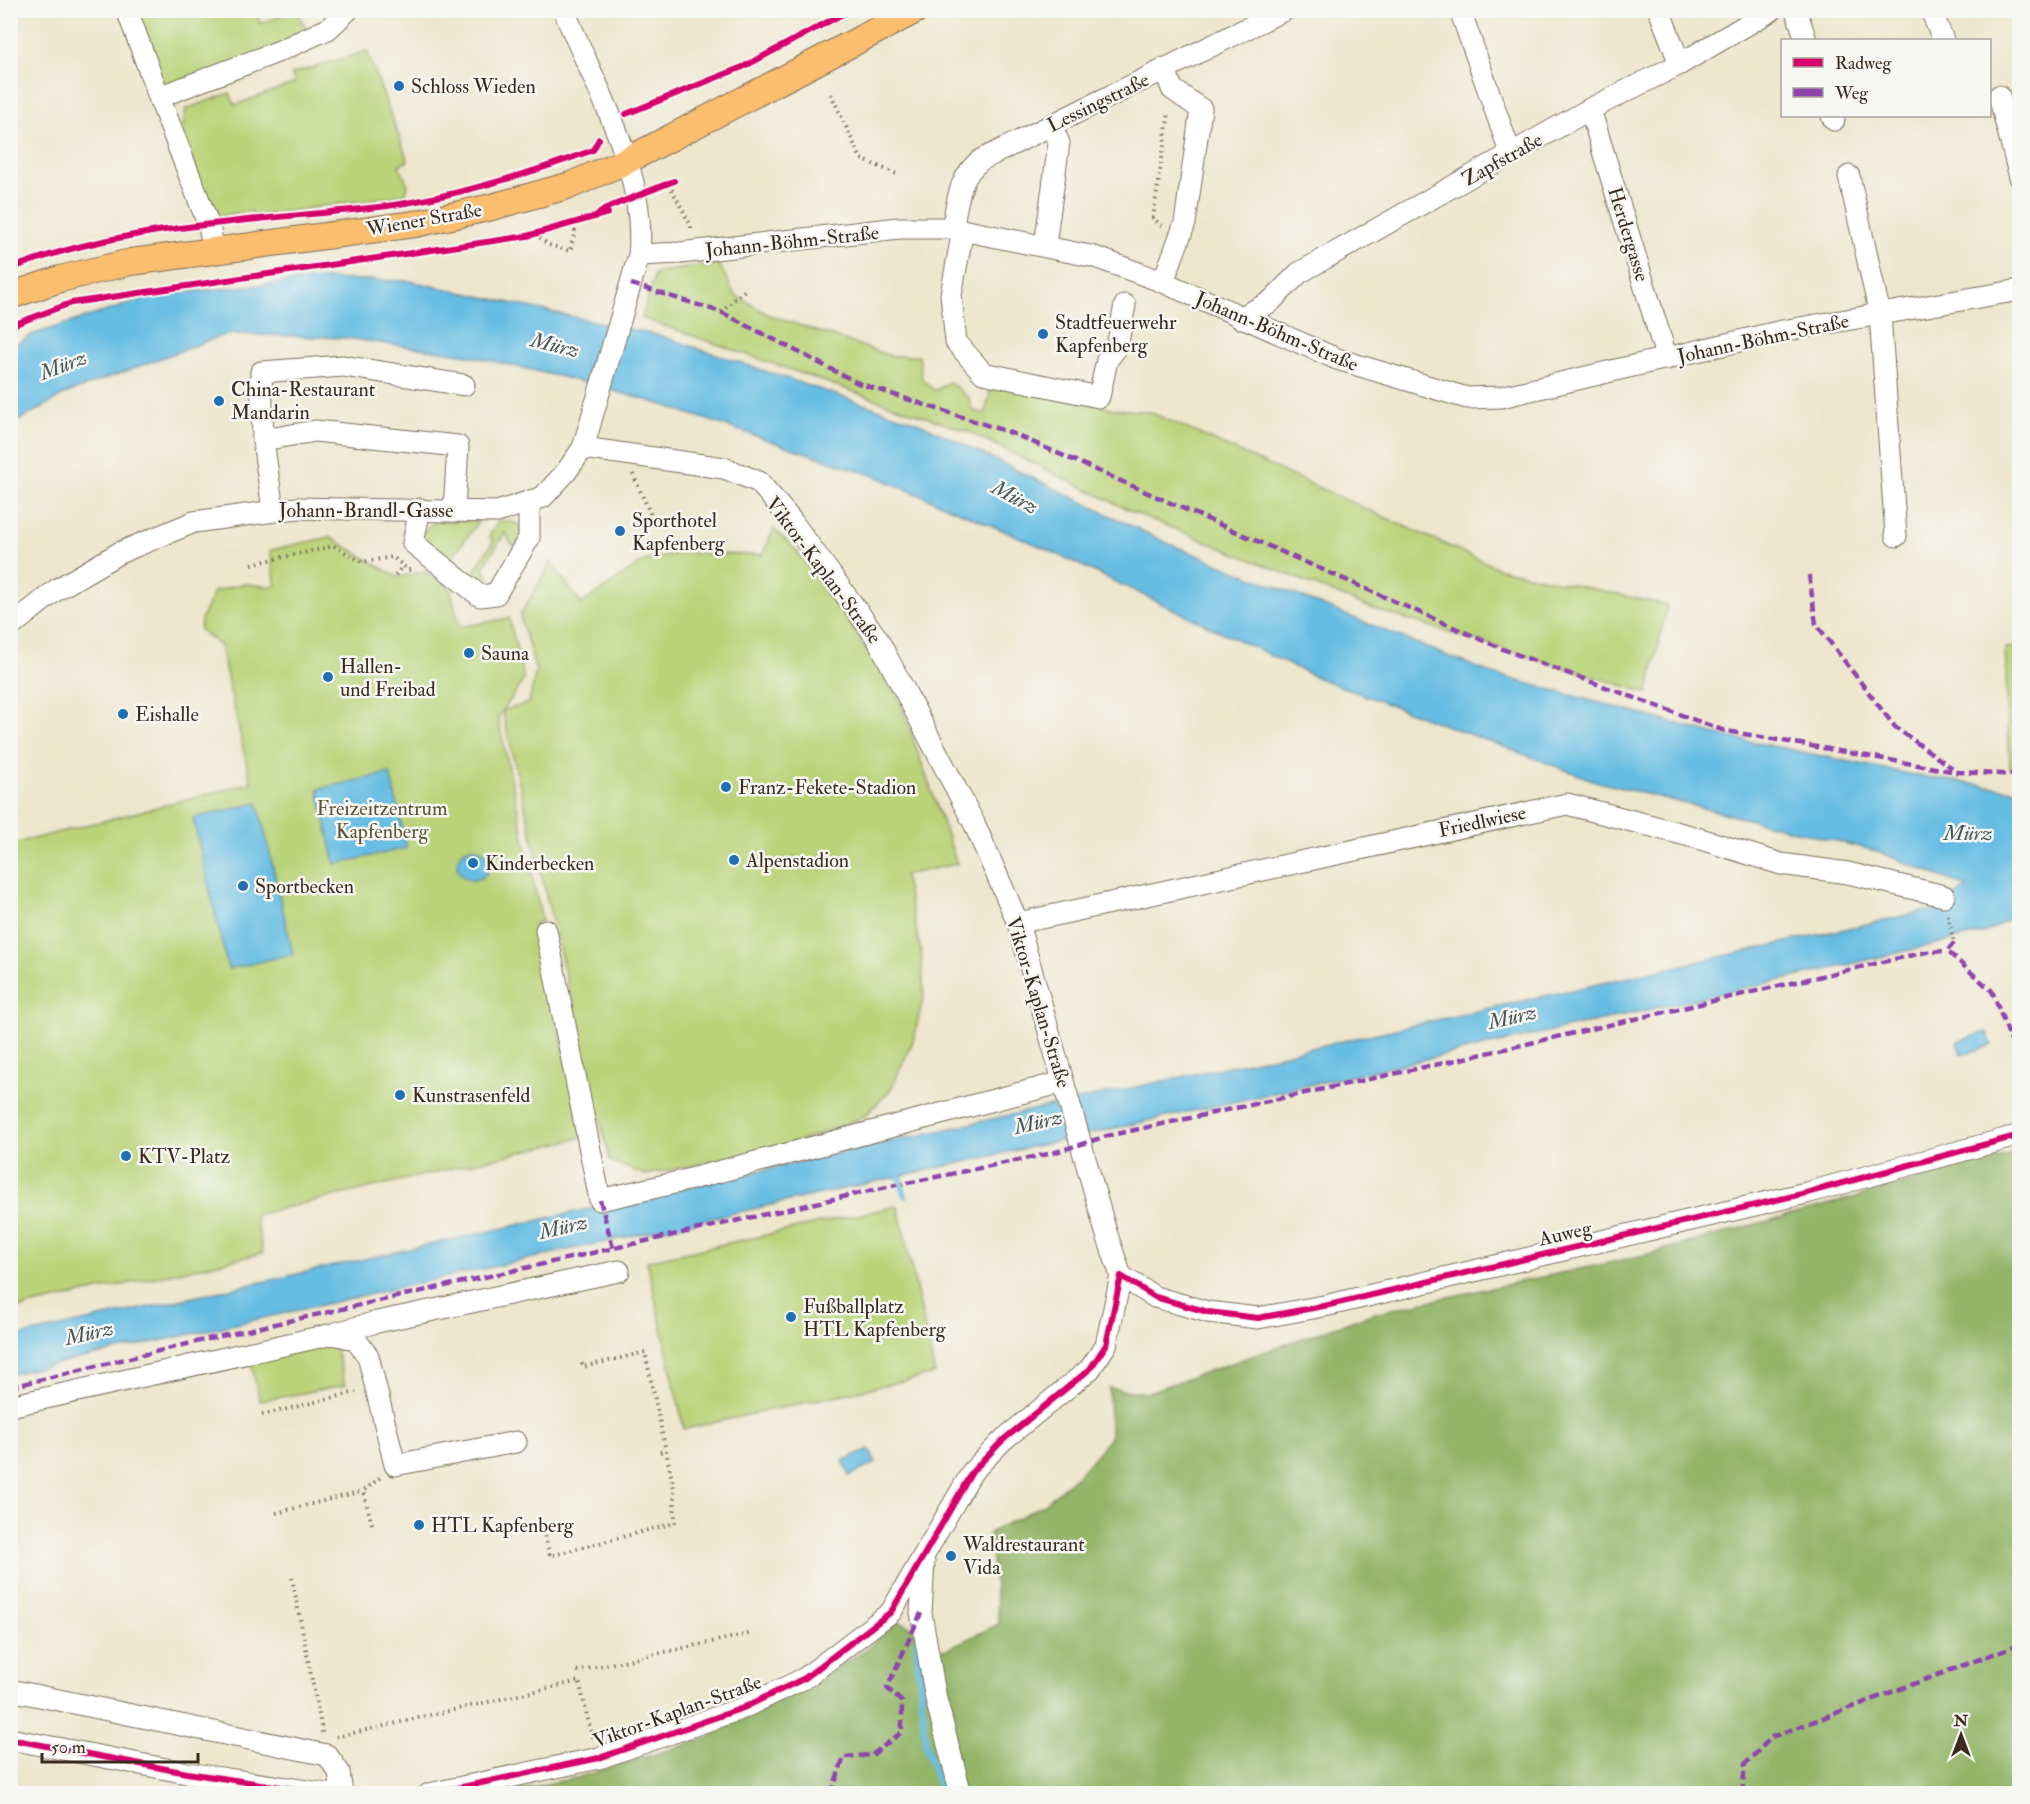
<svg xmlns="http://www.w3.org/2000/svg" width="2030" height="1804" font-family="'IM FELL Double Pica',serif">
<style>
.green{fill:#bad378;stroke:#7a7e4b;stroke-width:1.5}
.forest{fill:#93b568;stroke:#677043;stroke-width:1.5}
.water{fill:#66bde3;stroke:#507480;stroke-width:1.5}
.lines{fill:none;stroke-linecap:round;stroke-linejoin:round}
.stream{stroke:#66bde3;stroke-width:6}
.minor-casing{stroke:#7a6c5b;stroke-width:23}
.major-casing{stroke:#7a6c5b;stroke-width:28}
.path{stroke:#7a6c5b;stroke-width:4;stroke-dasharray:1.5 4.5;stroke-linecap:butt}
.minor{stroke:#fff;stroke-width:21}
.major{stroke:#fbbd6e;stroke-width:26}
.quiet{stroke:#8e44ad;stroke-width:4.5;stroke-dasharray:9 4.5;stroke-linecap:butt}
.cycleway-casing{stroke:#f6f6f2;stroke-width:10}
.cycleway{stroke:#d6006c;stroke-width:6}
.poi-dot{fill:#1f6fb2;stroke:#f6f6f2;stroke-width:2}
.labels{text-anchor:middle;stroke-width:5;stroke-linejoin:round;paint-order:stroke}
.poi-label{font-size:20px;fill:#3b2a1e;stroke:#f6f6f2;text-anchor:start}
.street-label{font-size:20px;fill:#3b2a1e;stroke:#f6f6f2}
.park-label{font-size:20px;fill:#5b5434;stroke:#f6f6f2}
.water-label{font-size:21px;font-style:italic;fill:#485659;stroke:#f6f6f2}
</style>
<rect width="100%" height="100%" fill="#f6f6f2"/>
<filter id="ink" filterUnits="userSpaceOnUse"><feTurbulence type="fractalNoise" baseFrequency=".0167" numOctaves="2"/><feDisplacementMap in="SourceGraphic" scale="12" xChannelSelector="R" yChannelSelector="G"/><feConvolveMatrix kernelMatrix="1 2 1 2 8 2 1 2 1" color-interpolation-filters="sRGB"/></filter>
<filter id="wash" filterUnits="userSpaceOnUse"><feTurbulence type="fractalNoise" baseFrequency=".008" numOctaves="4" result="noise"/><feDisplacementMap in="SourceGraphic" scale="24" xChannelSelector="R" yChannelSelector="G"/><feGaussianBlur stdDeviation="1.35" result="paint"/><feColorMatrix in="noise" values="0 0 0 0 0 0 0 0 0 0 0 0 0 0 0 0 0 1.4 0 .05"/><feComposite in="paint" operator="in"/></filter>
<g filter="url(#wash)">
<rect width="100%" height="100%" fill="#eee6cc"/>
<!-- green -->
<g class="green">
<polygon points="127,11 256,11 260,24 290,11 297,11 310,37 159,97"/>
<polygon points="367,51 408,161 399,165 408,185 405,195 253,216 252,211 213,217 181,137 186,109 230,93 235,105 295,83 292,74"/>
<polygon points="718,263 735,295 769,315 891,356 919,356 922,379 935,391 949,382 969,398 972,410 985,414 992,384 1113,409 1150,412 1500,569 1667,605 1648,693 1373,609 1133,512 969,432 642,318 655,273"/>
<polygon points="444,521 479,521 451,559 454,561 450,567 424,551 421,534 433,523"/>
<polygon points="498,521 510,521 519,525 521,534 514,548 505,533 483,567 488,576 488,582 478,584 469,579 494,540 489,537"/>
<path d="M774,529L795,549L846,618L900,701L957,864L904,875L921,951L924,996L913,1041L891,1089L864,1117L785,1147L645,1175L610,1161L502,711L498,718L542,921L535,924L584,1137L255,1215L263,1253L11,1310L10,842L13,844L251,783L220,646L200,630L201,620L214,591C226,590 233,585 242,584C253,583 265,588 276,586L270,550L330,537L397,577L424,572L449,585L460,627L509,618L524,679L503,711L529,703L536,671L520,616L551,562L581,604L644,561L680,553L762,555Z"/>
<polygon points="2019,647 2019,767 2010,768 2005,648"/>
<polygon points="898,1206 935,1374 684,1429 647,1261"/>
<polygon points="334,1341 345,1385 260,1401 250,1360"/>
</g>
<!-- forest -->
<polygon class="forest" points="2019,1152 2019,1793 502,1794 579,1777 708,1738 782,1699 866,1650 898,1621 918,1631 918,1650 947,1649 999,1624 989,1533 1043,1505 1080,1473 1110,1438 1109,1388 1146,1393 1378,1312 1645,1255"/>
<!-- water -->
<g class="water">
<polygon points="321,279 410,281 661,336 917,422 1167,543 1493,674 1714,734 1914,775 2019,791 2019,914 1986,932 1813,973 11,1374 10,1338 1939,908 1967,887 1876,851 1598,782 1318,678 1040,546 875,476 660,404 583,382 462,354 345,338 234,334 218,337 67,393 11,425 11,347 34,334 157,295"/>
<polygon points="390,773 407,848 335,864 318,789"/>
<polygon points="258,803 293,954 228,969 193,818"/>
<circle cx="473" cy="864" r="16"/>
<polygon points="1987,1032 1992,1045 1961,1055 1957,1042"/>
<polygon points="869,1449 876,1463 849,1476 843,1461"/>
</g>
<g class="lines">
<!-- stream -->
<g class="stream">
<polyline points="898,1171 905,1196"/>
<polyline points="916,1641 926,1747 942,1794"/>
</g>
</g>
</g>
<g filter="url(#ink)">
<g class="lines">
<defs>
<g id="minor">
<polyline points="127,10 159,97"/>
<polyline points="1460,10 1511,155"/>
<polyline points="1659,10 1680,64"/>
<polyline points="1796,10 1806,40"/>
<polyline points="1931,10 1943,40"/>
<polyline points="1999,96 2020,177"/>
<polyline points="1590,109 1667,359"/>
<polyline points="1832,116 1834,120"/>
<polyline points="1849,176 1880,315 1896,536"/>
<path d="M952,228C958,202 958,177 981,160L1284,10"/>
<polyline points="963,230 951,295 956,342 983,373 1099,397 1107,360 1117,347 1125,305"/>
<polyline points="1045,245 1059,143 1051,125"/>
<polyline points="214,250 209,226 159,97 277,52 328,29 348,10"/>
<polyline points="639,255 680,253 899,228 952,228 1095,257 1163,282 1337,359 1467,398 1501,397 1782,331 2020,290"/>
<polyline points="1163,282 1185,223 1201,109 1172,89 1165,68"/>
<polyline points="1240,318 1270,302 1299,273 1590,109 1680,64 1772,10"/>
<polyline points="263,440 261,372 343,366 464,385"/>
<polyline points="420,509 413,543 480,596 496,594 529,538 529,501"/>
<polyline points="273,510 263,440 315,431 458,446 454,510"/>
<path d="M10,627L56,590L119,553L194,522L297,508L497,512L543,497L566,472L583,448L639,255C647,169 595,88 564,10"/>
<polyline points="1018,923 1567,804 1694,837 1781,864 1848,873 1944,896"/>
<polyline points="546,930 600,1200 683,1181 1063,1082"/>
<polyline points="1121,1276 1155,1297 1208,1312 1258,1318 1329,1305 1806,1193 2020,1135"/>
<polyline points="336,1333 377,1322 619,1271"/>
<polyline points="10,1406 333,1334 355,1339 368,1356 395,1465 516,1442"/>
<polyline points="924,1562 921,1613 936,1699 961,1794"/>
<polyline points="10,1690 327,1755 339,1772 342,1794"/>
<polyline points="10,1739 187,1773 327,1794"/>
<polyline points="429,1794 599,1758 743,1708 805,1678 891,1612 972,1472 1003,1440 1090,1369 1106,1345 1121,1276 1106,1232 1018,923 974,823 877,638 791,520 759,482 724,468 583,448"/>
</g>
<polyline id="major" points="10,296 60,279 131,262 415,224 492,207 571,185 628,160 916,10"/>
</defs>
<!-- minor casing -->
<use href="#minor" class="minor-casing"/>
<!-- major casing -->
<use href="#major" class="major-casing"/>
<!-- path -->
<g class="path">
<polyline points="831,94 861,159 897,174"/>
<polyline points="669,184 691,226 691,232"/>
<polyline points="1162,226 1153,218 1169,112"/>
<polyline points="535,234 549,245 570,251 575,231 570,223"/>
<polyline points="721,312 745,290"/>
<polyline points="633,474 651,515"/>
<polyline points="252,564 334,546 362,562 393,557 408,570 414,569"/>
<polyline points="395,575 403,566"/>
<polyline points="1948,915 1954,943"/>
<polyline points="896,1185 907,1183"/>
<polyline points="262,1415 356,1392"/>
<polyline points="660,1452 666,1451"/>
<polyline points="276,1513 363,1491"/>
<polyline points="372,1524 363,1491 381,1477"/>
<polyline points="545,1536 550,1556 675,1523 674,1489 645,1352 583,1367 581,1361"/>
<polyline points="292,1578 323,1736"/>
<polyline points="577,1671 749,1634"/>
<polyline points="336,1737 579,1681 593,1741"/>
</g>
<!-- minor -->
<use href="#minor" class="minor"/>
<!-- major -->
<use href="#major" class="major"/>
<!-- quiet -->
<g class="quiet">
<polyline points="631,284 721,312 858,383 1014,434 1505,650 1722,730 1957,772 2020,775"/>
<polyline points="1809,575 1816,624 1895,727 1952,768"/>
<polyline points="1954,943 1947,951 1992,991 2020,1064"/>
<polyline points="907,1183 1053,1153 1107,1136 1448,1062 1926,952 1947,951"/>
<polyline points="600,1200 613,1248"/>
<polyline points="10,1387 208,1339 896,1185"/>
<polyline points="831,1794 844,1757 872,1755 902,1732 902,1702 887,1688 921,1613"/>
<polyline points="1742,1794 1745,1764 1772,1737 2020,1644"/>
</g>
<defs>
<g id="cycleway">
<polyline points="626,114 745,66 850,10"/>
<polyline points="598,215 604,209 674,181"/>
<path d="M10,269C124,223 265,221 387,206C458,196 526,175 593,150L599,139"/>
<polyline points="10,326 71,303 527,236 608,213"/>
<polyline points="10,1739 187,1773 327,1794"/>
<polyline points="429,1794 599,1758 743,1708 805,1678 891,1612 972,1472 1003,1440 1090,1369 1106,1345 1121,1276 1155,1297 1208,1312 1258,1318 1329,1305 1806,1193 2020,1135"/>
</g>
</defs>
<!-- cycleway casing -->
<use href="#cycleway" class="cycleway-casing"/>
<!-- cycleway -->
<use href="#cycleway" class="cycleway"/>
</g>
</g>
<!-- markers -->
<g class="poi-dot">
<circle cx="399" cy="86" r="6"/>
<circle cx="1043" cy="334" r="6"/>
<circle cx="219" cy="401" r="6"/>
<circle cx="620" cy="531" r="6"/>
<circle cx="469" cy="653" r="6"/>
<circle cx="328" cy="677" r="6"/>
<circle cx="123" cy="714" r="6"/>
<circle cx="726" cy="787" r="6"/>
<circle cx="734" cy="860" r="6"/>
<circle cx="473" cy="863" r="6"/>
<circle cx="243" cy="886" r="6"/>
<circle cx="400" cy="1095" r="6"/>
<circle cx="126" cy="1156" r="6"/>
<circle cx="791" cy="1317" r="6"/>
<circle cx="419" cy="1525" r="6"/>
<circle cx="951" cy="1556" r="6"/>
</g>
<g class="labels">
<!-- poi labels -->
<g class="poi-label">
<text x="411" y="93">Schloss Wieden</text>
<text x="1055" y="329">Stadtfeuerwehr<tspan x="1055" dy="23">Kapfenberg</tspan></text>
<text x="231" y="396">China-Restaurant<tspan x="231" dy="23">Mandarin</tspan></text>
<text x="632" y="527">Sporthotel<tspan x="632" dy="23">Kapfenberg</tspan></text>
<text x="481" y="660">Sauna</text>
<text x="340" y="673">Hallen-<tspan x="340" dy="23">und Freibad</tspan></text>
<text x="135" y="721">Eishalle</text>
<text x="738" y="794">Franz-Fekete-Stadion</text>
<text x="746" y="867">Alpenstadion</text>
<text x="485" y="870">Kinderbecken</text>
<text x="255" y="893">Sportbecken</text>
<text x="412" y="1102">Kunstrasenfeld</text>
<text x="138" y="1163">KTV-Platz</text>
<text x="803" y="1313">Fußballplatz<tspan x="803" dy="23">HTL Kapfenberg</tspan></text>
<text x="431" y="1532">HTL Kapfenberg</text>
<text x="963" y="1551">Waldrestaurant<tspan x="963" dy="23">Vida</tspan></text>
</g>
<!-- street labels -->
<g class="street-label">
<text transform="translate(1098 102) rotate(-26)" y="7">Lessingstraße</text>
<text transform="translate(1502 159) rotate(-29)" y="7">Zapfstraße</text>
<text transform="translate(424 219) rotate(-10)" y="7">Wiener Straße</text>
<text transform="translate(1629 234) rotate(73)" y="7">Herdergasse</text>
<text transform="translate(792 241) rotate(-6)" y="7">Johann-Böhm-Straße</text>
<text transform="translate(1277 331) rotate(23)" y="7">Johann-Böhm-Straße</text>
<text transform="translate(1763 338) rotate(-12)" y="7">Johann-Böhm-Straße</text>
<text x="366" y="517">Johann-Brandl-Gasse</text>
<text transform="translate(824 570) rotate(53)" y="7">Viktor-Kaplan-Straße</text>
<text transform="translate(1482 821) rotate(-12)" y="7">Friedlwiese</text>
<text transform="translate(1039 1002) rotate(73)" y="7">Viktor-Kaplan-Straße</text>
<text transform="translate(1565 1233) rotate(-13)" y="7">Auweg</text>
<text transform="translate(677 1711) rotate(-20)" y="7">Viktor-Kaplan-Straße</text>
</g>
<!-- park labels -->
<g class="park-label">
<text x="382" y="815">Freizeitzentrum<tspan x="382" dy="23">Kapfenberg</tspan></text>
</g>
<!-- water labels -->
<g class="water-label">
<text transform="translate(555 345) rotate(14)" y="7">Mürz</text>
<text transform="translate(63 365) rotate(-21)" y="7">Mürz</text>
<text transform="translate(1015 497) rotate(28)" y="7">Mürz</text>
<text x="1968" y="840">Mürz</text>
<text transform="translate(1512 1017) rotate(-13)" y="7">Mürz</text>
<text transform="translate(1038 1122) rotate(-13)" y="7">Mürz</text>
<text transform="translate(563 1227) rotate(-13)" y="7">Mürz</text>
<text transform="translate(89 1333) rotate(-13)" y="7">Mürz</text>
</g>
</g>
<!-- margin -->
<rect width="2030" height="1804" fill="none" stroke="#f6f6f2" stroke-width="36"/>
<!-- legend -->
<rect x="1781" y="39" width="210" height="78" fill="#f6f6f2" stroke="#aba49d" stroke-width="1.5"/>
<rect x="1793" y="58" width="30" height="9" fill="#d6006c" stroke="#aba49d" stroke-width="1.5"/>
<text x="1835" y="69" font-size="18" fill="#3b2a1e">Radweg</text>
<rect x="1793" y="88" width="30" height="9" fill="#8e44ad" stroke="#aba49d" stroke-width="1.5"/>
<text x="1835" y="99" font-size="18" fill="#3b2a1e">Weg</text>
<!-- north arrow -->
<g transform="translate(1961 1735)" stroke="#f6f6f2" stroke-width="4.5" paint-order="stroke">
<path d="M0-4.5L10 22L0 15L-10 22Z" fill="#3b2a1e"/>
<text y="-9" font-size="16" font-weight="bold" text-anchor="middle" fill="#3b2a1e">N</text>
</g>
<!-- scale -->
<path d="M42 1753v9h156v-9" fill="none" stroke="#3b2a1e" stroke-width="3"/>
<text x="51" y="1753" font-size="18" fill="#3b2a1e" stroke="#f6f6f2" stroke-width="4.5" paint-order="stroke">50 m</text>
</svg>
